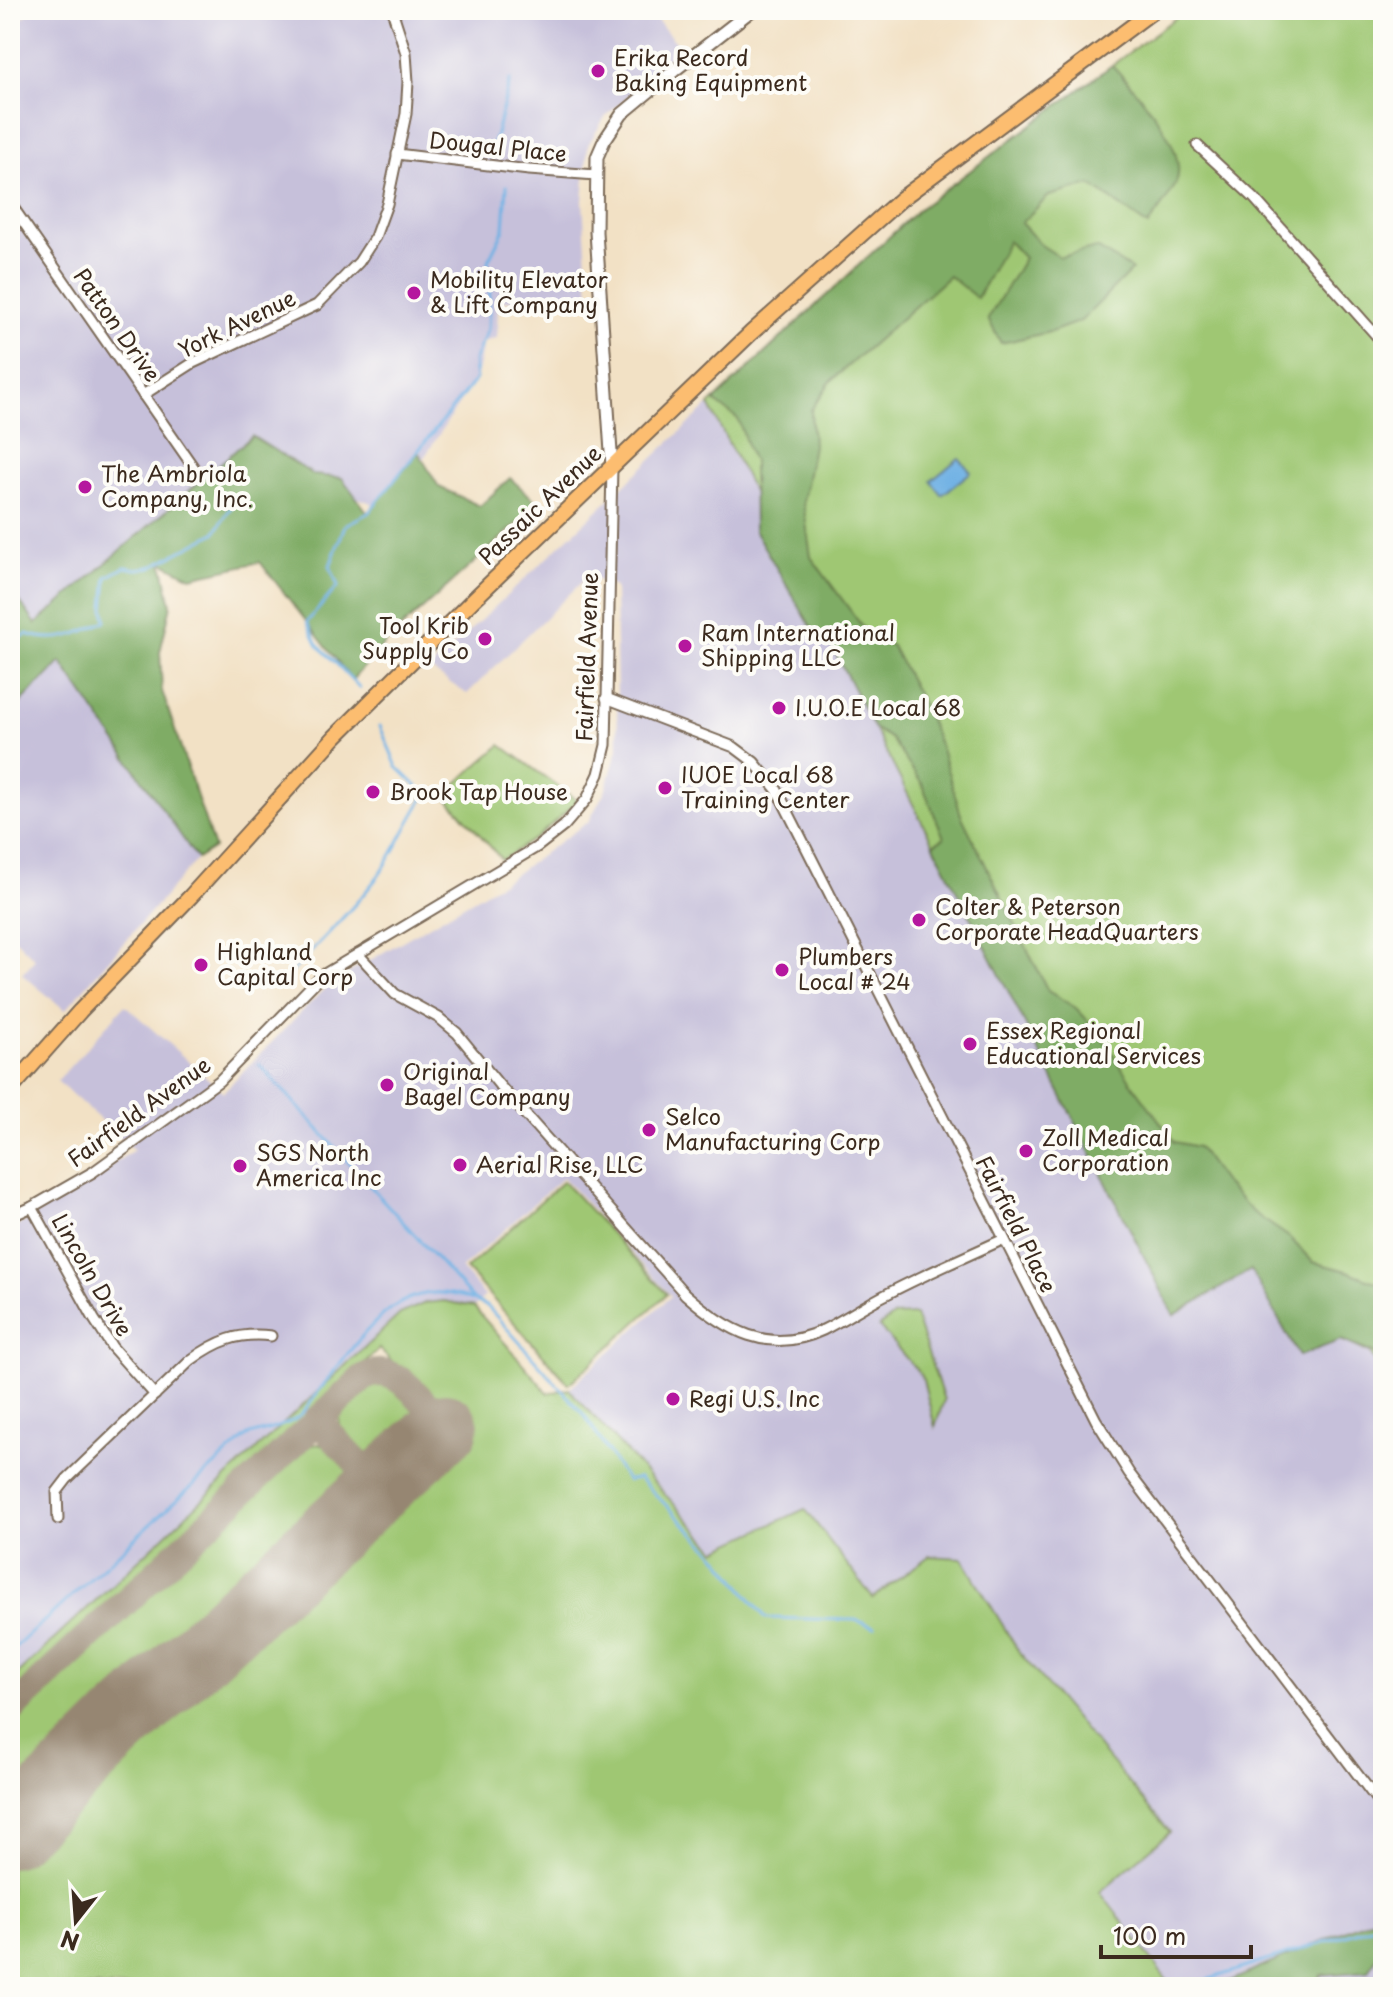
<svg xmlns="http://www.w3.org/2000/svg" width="1393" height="1997" font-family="'Playpen Sans',sans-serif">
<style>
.industrial{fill:#c6c0da}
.green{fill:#9fc773;stroke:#6d7848;stroke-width:2}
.forest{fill:#7fac65;stroke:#5d6b42;stroke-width:2}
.water{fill:#6fb1e4;stroke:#556e81;stroke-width:2}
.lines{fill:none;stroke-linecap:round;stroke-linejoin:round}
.stream{stroke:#6fb1e4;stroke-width:3}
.taxiway{stroke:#968672;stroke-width:28}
.runway{stroke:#968672;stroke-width:68}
.minor-casing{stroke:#7b6a58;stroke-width:13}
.tertiary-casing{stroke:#7b6a58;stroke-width:15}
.primary-casing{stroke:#7b6a58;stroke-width:18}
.minor{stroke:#fff;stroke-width:9}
.tertiary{stroke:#fff;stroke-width:11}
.primary{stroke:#fcbd6f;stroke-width:14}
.poi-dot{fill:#b5179e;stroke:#fdfcf7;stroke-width:3}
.labels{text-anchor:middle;stroke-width:8;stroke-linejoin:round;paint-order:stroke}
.poi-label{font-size:22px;fill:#3b2a1e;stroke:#fdfcf7;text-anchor:start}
.street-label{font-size:22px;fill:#3b2a1e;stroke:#fdfcf7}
</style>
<rect width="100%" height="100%" fill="#fdfcf7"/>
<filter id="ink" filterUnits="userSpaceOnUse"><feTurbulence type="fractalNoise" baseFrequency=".0125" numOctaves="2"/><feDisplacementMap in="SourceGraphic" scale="16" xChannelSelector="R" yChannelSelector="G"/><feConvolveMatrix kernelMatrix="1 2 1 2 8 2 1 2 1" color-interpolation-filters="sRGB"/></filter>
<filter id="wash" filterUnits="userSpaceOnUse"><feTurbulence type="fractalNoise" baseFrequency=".006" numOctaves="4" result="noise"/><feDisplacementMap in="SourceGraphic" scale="32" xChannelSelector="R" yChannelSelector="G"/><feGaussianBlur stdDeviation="1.8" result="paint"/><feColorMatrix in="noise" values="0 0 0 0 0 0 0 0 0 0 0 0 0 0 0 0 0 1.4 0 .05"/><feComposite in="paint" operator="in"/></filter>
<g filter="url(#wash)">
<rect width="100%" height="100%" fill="#f2e1c5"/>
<!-- industrial -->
<g class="industrial">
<polygon points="34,10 649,10 680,48 605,117 588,145 583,201 589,296 498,301 497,338 483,342 477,376 390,510 308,479 252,436 35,625 10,588 10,26"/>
<polygon points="709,405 1174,1314 1278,1254 1341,1340 1370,1353 1383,1376 1383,1987 1172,1987 1100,1892 1169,1832 1019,1652 962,1558 928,1556 873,1599 804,1510 716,1550 569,1389 671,1296 563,1177 461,1269 485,1296 474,1307 454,1302 434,1302 417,1306 400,1314 10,1681 10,1231 134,1150 57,1081 125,1005 223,1092 328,985 508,879 589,821 606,789 618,749 615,587 588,576 467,694 429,669"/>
<polygon points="56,655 197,859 65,1010 22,974 35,959 10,934 10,705"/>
</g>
<!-- green -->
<g class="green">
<polygon points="1186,10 1383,10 1383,1376 1370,1353 1341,1340 1278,1254 1174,1315 709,405 919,209"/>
<polygon points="501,745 578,801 537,837 502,860 444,794"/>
<polygon points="563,1181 667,1294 569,1384 466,1269"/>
<polygon points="444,1301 474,1307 548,1393 569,1389 716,1550 805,1509 873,1598 929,1556 962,1558 1019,1652 1170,1832 1100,1892 1172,1987 10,1987 10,1864 464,1435 379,1349 10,1699 10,1681 400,1314 425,1303"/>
<polygon points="915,1315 944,1400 935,1427 922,1376 879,1327 893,1316"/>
<path d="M376,1383C395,1385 404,1396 415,1411C416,1426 410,1432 399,1443C393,1448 388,1454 379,1455C360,1457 336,1435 340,1415C342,1408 350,1402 356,1396C362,1390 367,1386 376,1383Z"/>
<path d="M318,1444C346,1452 359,1474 341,1499L10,1811V1724L292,1457L307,1446Z"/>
</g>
<!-- forest -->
<g class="forest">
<path d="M1112,65C1135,90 1190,147 1176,183C1170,198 1156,212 1148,226L1091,185L1049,196L1021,223L1041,245L1060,257L1097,248L1132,270L1081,321L1054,331L1001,343L988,319L1024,258L1008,241L977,298L949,276L831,381L811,410L813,445L803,502L811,557L864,629L892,646L924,707L941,749L961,815L1048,991L1076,1008L1099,1032L1131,1082L1175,1142L1198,1147L1225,1184L1254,1213L1289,1237L1313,1262L1347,1271L1383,1285V1357L1341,1340L1299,1356L1251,1270L1174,1315L933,844L944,838L922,784L891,739L874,728L826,635H816L754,530L753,462L738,419L714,401L919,209Z"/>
<polygon points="252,436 314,475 342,478 368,513 418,452 439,487 480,506 510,478 539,504 389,639 352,680 260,562 191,577 162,562 171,605 160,652 162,691 214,848 197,859 61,662 10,713 10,588 36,624"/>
<polygon points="1383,1914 1383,1945 1369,1971 1321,1975 1315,1987 1217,1987"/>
</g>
<!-- water -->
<polygon class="water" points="959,458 971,472 942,495 931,481"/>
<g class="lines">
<!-- stream -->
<g class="stream">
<polyline points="490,157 510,80"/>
<path d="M10,643L27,634C57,644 79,634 106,621L104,608L107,577L125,567L137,569L151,567L215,533L236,499"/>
<polyline points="360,688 318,645 307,622 338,586 330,566 345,525 368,513 476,379 474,361 488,329 490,286 488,261 504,229 507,186"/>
<path d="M292,972C321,940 353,910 379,875C397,850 408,821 426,795L397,767L380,726"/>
<polyline points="259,1064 474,1300"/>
<path d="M10,1652L247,1436C262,1431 280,1428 294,1420C305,1414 314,1397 321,1388C367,1331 404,1262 488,1307L585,1416L627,1481L639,1478L716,1555L766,1618L855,1620L875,1627"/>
<polyline points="1185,1987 1383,1923"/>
</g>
<!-- taxiway -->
<g class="taxiway">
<polyline points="317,1420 380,1487"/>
<path d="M10,1711L363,1378C395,1357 425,1406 445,1427"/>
</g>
<!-- runway -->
<polyline class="runway" points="10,1834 114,1731 445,1427"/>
</g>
</g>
<g filter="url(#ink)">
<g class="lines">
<defs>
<g id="minor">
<polyline points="1197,145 1254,198 1383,343"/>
<polyline points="397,154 529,170 596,175"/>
<polyline points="10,203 194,468"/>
<polyline points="143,395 193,363 317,305 359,262 375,237 387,204 406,114 408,82 406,53 392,10"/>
<polyline points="606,698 734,747 754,762 777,790 1096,1420 1129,1473 1383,1808"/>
<path d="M358,954L395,994L439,1018L457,1033L500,1086L685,1294C726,1330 768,1356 823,1330C845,1319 865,1305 887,1294C925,1274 965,1257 1004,1239"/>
<polyline points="32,1207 94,1319 112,1347 155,1395"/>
<polyline points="10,1217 32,1207 93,1172 219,1081 321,976 537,847 564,826 587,799 599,774 606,745 612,467"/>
<path d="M58,1519L57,1492L67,1479L191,1360C217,1341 238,1332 271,1336"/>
</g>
<polyline id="tertiary" points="612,467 596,232 597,157 604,141 622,114 675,70 752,10"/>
<polyline id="primary" points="10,1090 80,1011 191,896 335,737 473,600 751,333 901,199 1154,10"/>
</defs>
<!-- minor casing -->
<use href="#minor" class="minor-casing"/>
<!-- tertiary casing -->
<use href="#tertiary" class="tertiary-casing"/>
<!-- primary casing -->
<use href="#primary" class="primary-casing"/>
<!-- minor -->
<use href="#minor" class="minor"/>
<!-- tertiary -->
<use href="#tertiary" class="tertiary"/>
<!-- primary -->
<use href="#primary" class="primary"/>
</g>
</g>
<!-- markers -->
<g class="poi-dot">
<circle cx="598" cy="71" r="8"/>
<circle cx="414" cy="293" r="8"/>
<circle cx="85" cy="487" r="8"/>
<circle cx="485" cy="639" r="8"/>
<circle cx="685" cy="646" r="8"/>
<circle cx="779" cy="708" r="8"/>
<circle cx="665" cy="788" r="8"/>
<circle cx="373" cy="792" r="8"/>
<circle cx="919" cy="920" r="8"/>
<circle cx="201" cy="965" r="8"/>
<circle cx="782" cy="970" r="8"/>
<circle cx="970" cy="1044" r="8"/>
<circle cx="387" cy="1085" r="8"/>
<circle cx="649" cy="1130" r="8"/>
<circle cx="1026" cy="1151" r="8"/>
<circle cx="460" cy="1165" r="8"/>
<circle cx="240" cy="1166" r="8"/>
<circle cx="673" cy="1399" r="8"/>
</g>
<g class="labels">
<!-- poi labels -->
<g class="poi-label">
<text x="614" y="66">Erika Record<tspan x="614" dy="25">Baking Equipment</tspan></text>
<text x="430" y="288">Mobility Elevator<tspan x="430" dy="25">&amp; Lift Company</tspan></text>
<text x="101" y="482">The Ambriola<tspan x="101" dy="25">Company, Inc.</tspan></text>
<text x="469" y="634" text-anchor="end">Tool Krib<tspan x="469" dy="25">Supply Co</tspan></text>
<text x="701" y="641">Ram International<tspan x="701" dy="25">Shipping LLC</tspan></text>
<text x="795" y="716">I.U.O.E Local 68</text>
<text x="681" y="783">IUOE Local 68<tspan x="681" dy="25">Training Center</tspan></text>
<text x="389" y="800">Brook Tap House</text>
<text x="935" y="915">Colter &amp; Peterson<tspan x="935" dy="25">Corporate HeadQuarters</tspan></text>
<text x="217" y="960">Highland<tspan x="217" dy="25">Capital Corp</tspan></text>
<text x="798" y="965">Plumbers<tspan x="798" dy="25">Local # 24</tspan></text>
<text x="986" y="1039">Essex Regional<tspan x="986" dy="25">Educational Services</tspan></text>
<text x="403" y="1080">Original<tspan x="403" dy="25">Bagel Company</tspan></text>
<text x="665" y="1125">Selco<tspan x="665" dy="25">Manufacturing Corp</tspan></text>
<text x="1042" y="1146">Zoll Medical<tspan x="1042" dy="25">Corporation</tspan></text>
<text x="256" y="1161">SGS North<tspan x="256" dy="25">America Inc</tspan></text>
<text x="476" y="1173">Aerial Rise, LLC</text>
<text x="689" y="1407">Regi U.S. Inc</text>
</g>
<!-- street labels -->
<g class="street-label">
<text transform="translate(498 147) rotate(6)" y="8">Dougal Place</text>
<text transform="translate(237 324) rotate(-26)" y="8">York Avenue</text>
<text transform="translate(117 325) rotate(55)" y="8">Patton Drive</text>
<text transform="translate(540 505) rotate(-44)" y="8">Passaic Avenue</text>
<text transform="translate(587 657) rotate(-88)" y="8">Fairfield Avenue</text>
<text transform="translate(139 1112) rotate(-36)" y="8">Fairfield Avenue</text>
<text transform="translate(1016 1224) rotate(63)" y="8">Fairfield Place</text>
<text transform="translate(92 1275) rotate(60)" y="8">Lincoln Drive</text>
</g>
</g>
<!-- margin -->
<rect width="1393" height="1997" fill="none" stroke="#fdfcf7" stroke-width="40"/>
<!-- north arrow -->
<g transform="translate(76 1921) rotate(197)" stroke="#fdfcf7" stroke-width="6" paint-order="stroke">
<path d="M0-6L14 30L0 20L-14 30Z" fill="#3b2a1e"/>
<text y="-12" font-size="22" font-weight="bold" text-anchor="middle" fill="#3b2a1e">N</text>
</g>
<!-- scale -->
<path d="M1101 1945v12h150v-12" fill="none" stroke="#3b2a1e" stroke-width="4"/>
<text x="1113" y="1945" font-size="24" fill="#3b2a1e" stroke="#fdfcf7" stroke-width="6" paint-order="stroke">100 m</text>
</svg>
